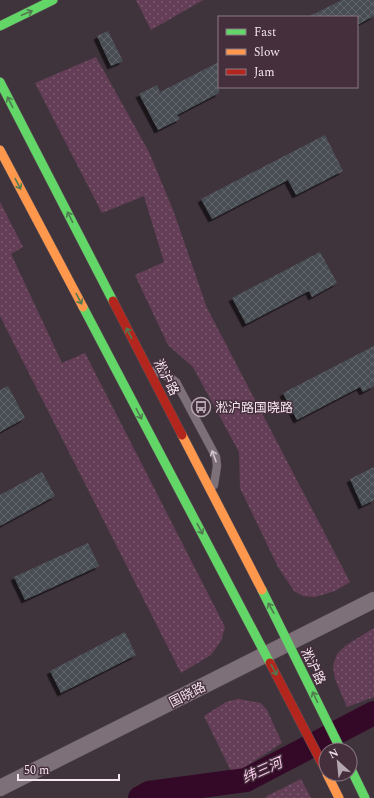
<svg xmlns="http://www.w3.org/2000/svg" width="374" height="798" font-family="Spectral,'Noto Sans SC',serif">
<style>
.grass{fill:url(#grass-dots)}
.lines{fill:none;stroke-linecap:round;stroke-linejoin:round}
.river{stroke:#330927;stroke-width:24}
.building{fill:url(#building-cross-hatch);filter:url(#shadow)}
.lane-casing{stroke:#5c5158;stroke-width:9}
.street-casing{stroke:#5c5158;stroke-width:17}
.fast-casing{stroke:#5c5158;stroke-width:10}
.slow-casing{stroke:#5c5158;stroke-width:10}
.jam-casing{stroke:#5c5158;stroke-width:10}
.lane{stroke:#7e7079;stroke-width:8}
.street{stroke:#7e7079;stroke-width:16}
.fast{stroke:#63d668;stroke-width:9}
.slow{stroke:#ff974d;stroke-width:9}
.jam{stroke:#b3261e;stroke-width:9}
.oneway{stroke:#527a50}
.oneway2{stroke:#d1c2cb}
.labels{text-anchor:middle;stroke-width:3;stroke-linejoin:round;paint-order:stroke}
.street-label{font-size:13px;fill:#f4e5ee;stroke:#452f3d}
.poi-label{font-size:13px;fill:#f4e5ee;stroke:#452f3d;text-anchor:start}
.water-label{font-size:14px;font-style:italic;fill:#fecdeb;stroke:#452f3d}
</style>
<defs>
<pattern id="grass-dots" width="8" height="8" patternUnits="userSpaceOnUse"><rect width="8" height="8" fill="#643e57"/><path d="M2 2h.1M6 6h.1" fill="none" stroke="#7b5a6f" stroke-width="1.8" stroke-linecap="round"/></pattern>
<pattern id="building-cross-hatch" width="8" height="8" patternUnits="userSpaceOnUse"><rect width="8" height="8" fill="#474d53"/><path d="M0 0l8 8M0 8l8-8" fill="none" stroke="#62666c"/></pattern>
<filter id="shadow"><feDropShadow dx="-3.5" dy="3.5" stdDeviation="0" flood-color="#0009"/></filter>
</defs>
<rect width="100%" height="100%" fill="#40343c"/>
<!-- grass -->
<g class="grass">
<polygon points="136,0 203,0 151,30"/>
<polygon points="96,57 149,152 173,210 207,308 350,582 335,591 315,597 303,596 294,591 278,567 240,488 239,452 193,367 168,345 135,275 164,262 144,196 102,213 35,83"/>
<polygon points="0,202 23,247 11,254 62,363 85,353 225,627 221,641 211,655 181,673 0,316"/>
<polygon points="374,628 374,697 347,707 335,679 333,666 337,654 345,646"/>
<polygon points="238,699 261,703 267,710 282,743 254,761 233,775 204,716 226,702"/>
<polygon points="301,779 311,798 265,798 267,796"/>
</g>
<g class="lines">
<!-- river -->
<polyline class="river" points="140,798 149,793 246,780 374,713"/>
</g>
<!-- building -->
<g class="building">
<polygon points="342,0 374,0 374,16 357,25 357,17 308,17"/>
<polygon points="108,31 123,61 111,66 97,36"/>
<polygon points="219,62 219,93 177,115 180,119 158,130 139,94 157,85 160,92"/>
<polygon points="325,135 343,171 296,195 288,180 212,219 201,199"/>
<polygon points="320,252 337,283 312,297 309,291 246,324 232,298"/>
<polygon points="374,346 374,386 363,392 360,387 297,420 283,393"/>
<polygon points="8,386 25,418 0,432 0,390"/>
<polygon points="374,467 374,500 362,506 350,479"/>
<polygon points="42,472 55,496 0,526 0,495"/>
<polygon points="88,543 99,566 25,600 14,577"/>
<polygon points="125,632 136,655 61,693 50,671"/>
</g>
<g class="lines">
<defs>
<polyline id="lane" points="154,371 171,378 176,382 216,457 217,466 214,485"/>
<polyline id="street" points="0,788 374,600"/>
<g id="fast">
<polyline points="0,26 53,0"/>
<polyline points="0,82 113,301"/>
<polyline points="83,307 270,663"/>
<polyline points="262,590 341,750"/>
<polyline points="350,767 365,798"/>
</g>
<g id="slow">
<polyline points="0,150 83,307"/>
<polyline points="182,435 262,590"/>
<polyline points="327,774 339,798"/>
</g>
<g id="jam">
<polyline points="113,301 182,435"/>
<polyline points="270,663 326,771"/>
</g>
</defs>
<!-- lane casing -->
<use href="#lane" class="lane-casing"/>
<!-- street casing -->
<use href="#street" class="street-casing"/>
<!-- fast casing -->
<use href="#fast" class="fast-casing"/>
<!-- slow casing -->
<use href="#slow" class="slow-casing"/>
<!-- jam casing -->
<use href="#jam" class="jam-casing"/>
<!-- lane -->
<use href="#lane" class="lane"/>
<!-- street -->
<use href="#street" class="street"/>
<!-- fast -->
<use href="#fast" class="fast"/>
<!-- slow -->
<use href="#slow" class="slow"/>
<!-- jam -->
<use href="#jam" class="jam"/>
</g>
<!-- one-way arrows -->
<defs><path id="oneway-shaft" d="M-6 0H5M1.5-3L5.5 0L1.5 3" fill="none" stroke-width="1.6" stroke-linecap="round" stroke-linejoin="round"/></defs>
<g class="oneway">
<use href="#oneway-shaft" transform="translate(27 13) rotate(-23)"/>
<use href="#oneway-shaft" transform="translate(10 102) rotate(-117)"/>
<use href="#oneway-shaft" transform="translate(18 184) rotate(62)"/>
<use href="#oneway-shaft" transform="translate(70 217) rotate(-117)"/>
<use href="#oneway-shaft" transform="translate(79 299) rotate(62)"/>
<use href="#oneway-shaft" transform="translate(129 333) rotate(-117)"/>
<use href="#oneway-shaft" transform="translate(139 414) rotate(62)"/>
<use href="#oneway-shaft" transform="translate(200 529) rotate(62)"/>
<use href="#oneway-shaft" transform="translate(271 608) rotate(-119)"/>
<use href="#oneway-shaft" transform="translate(274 670) rotate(62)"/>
<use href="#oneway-shaft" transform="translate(315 697) rotate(-116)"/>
</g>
<use class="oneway2" href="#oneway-shaft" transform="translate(214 456) rotate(-110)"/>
<!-- icons -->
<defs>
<symbol id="bus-ring" viewBox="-11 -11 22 22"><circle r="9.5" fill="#452f3d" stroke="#b5a7b0" stroke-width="1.5"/><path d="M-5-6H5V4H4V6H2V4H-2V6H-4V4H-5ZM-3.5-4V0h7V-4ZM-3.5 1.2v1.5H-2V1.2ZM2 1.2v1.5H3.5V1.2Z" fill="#b5a7b0"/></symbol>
</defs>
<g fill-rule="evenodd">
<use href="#bus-ring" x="190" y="396" width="22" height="22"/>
</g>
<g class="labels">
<!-- street labels -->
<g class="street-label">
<text transform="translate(167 377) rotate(63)" y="5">淞沪路</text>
<text transform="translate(314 666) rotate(64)" y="5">淞沪路</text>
<text transform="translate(187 694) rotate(-27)" y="5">国晓路</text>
</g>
<!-- poi labels -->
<g class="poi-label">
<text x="215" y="412">淞沪路国晓路</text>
</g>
<!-- water labels -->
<g class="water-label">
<text transform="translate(262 770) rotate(-24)" y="5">纬三河</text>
</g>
</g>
<!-- legend -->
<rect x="218" y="16" width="140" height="72" fill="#452f3d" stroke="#8b7884"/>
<rect x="226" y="29" width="20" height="6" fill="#63d668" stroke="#8b7884"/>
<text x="254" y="36" font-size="12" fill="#f4e5ee">Fast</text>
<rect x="226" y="49" width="20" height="6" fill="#ff974d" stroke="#8b7884"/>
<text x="254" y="56" font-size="12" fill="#f4e5ee">Slow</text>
<rect x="226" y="69" width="20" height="6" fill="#b3261e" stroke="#8b7884"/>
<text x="254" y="76" font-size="12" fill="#f4e5ee">Jam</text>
<!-- north arrow -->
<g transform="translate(338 762) rotate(333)"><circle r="19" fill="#452f3d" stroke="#8b7884"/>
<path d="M0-3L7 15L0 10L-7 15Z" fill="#b5a7b0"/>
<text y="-6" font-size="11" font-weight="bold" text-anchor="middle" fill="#f4e5ee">N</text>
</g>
<!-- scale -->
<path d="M18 774v6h101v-6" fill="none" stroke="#f4e5ee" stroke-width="2"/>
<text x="24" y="774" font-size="12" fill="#f4e5ee" stroke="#452f3d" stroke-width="3" paint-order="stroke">50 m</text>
</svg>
